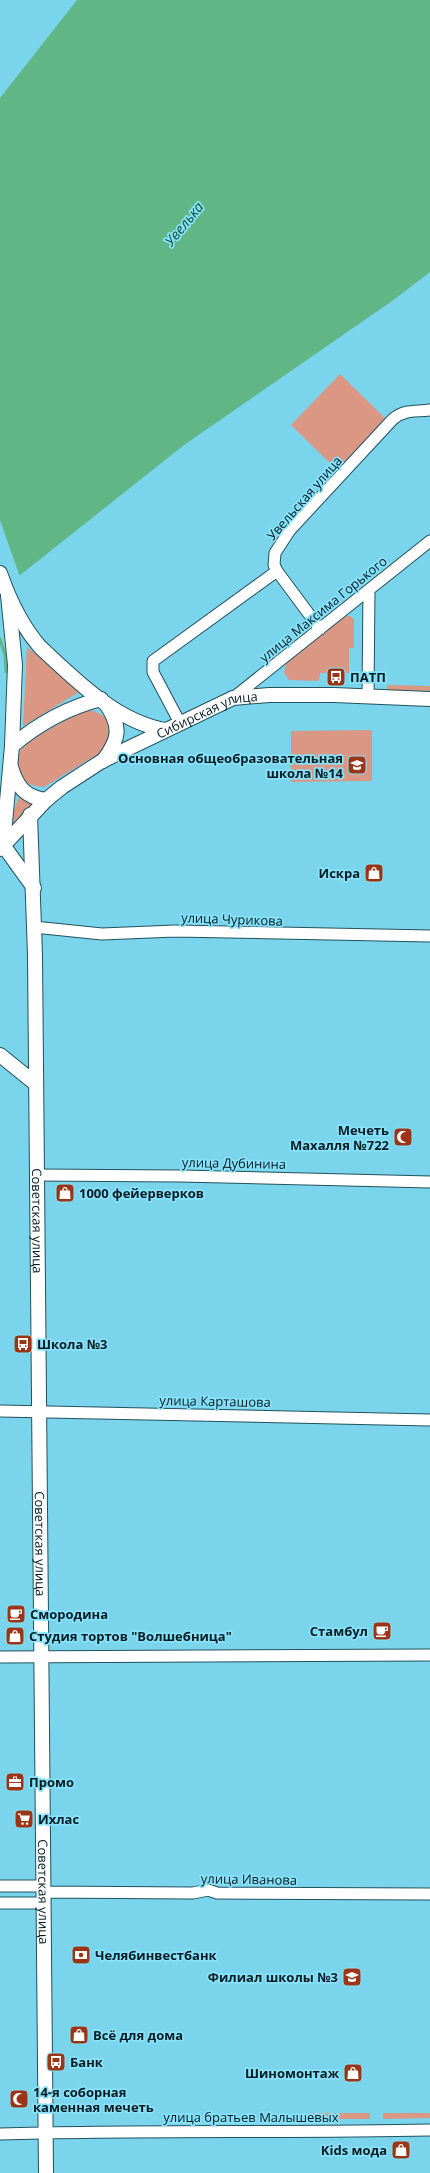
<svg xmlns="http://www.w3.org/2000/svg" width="430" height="2173" font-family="'Open Sans',sans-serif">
  <rect width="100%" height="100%" fill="#79d4ec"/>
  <!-- green -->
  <path fill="#d99784" d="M340,374L386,419L337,470L291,425Z
    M343,616H350L354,619V648H349V673H320L319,681L289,680L284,673L286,664Z
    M27,647L81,691L23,726Z
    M387,685L430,686V691L387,690Z
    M84,710L94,711L104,716L110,723L112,733L106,749L44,787C33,786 19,783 17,770C16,763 16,756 21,750C33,736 68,720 84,710Z
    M372,730V781L291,782V731Z
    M23,795L35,802L14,825L11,820L19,796Z
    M311,2113H370V2119H311Z
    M383,2113H430V2118L383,2119Z"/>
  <!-- water -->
  <path fill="#60b684" d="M77,0H430V272L392,301L184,445L0,591V98Z"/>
  <!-- pier -->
  <path fill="#79d4ec" d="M0,520L20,577L0,593Z"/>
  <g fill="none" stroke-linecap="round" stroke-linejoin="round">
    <!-- stream -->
    <path stroke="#60b684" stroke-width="3" d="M0,639L5,655L6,672L12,671"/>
    <!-- minor casing -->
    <g stroke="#21525e" stroke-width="13">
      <path id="minor" d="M277,571L320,629
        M368,696L369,590
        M233,698L430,541
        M180,723L153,672V661L277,571L274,565L275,553L290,530L393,419C405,409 415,412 430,410
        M34,927L102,934L175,931L430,936
        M36,1175L180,1176L430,1182
        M0,1411L430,1420
        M0,1657L430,1655
        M0,1886H44
        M44,1892L193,1893L208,1890L217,1893L430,1894
        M0,1903H44
        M0,2134C143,2130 287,2133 430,2130"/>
    </g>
    <!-- tertiary casing -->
    <g stroke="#21525e" stroke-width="16">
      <g id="tertiary">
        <path d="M0,573C9,599 22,626 40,647C76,680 115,721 165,730"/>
        <path d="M8,595L15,665L12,746L3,845L34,888"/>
        <path d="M12,746C39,723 66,708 101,699"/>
        <path d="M103,761C119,740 122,727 106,704"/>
        <path d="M11,767C17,787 25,797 46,800"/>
        <path id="s1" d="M30,815L35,955L46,2173"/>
        <path id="s2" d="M0,849L46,800L62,787L102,761L233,698L269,695H334L430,699"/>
        <path d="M0,1055L36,1084"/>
      </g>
    </g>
    <!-- minor -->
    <use href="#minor" stroke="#fff" stroke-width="11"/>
    <!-- tertiary -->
    <use href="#tertiary" stroke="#fff" stroke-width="14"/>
  </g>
  <!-- icons -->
  <defs>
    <g id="bus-square" transform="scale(1)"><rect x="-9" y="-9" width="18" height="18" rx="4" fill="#9c3516" stroke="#87e1f9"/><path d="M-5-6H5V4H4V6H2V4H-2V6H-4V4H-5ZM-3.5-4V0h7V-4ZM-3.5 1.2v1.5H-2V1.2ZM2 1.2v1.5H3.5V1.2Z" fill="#fff"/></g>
    <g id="school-square" transform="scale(1)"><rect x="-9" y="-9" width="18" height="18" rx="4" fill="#9c3516" stroke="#87e1f9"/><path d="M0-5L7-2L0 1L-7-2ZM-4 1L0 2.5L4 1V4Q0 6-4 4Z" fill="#fff"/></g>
    <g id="shop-square" transform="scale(1)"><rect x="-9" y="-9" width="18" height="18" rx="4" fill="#9c3516" stroke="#87e1f9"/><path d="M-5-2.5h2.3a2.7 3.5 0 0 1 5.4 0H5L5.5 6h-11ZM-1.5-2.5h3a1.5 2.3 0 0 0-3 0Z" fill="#fff"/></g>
    <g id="mosque-square" transform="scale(1)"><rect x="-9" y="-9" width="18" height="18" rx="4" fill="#9c3516" stroke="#87e1f9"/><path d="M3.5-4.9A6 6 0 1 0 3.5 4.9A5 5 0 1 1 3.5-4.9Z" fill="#fff"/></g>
    <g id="cafe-square" transform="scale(1)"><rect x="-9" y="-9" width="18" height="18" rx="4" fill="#9c3516" stroke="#87e1f9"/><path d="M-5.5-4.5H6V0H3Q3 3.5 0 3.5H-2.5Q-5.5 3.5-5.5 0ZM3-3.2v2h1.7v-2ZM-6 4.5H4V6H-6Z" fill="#fff"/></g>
    <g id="office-square" transform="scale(1)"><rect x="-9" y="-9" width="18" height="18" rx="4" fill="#9c3516" stroke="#87e1f9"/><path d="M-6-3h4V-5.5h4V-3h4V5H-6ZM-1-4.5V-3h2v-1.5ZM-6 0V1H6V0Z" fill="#fff"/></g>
    <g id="supermarket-square" transform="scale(1)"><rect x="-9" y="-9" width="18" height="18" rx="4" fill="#9c3516" stroke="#87e1f9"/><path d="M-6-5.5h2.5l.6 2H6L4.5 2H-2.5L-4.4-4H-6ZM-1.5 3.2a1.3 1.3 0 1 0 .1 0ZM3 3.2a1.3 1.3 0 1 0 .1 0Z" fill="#fff"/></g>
    <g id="bank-square" transform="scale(1)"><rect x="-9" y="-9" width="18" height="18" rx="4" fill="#9c3516" stroke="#87e1f9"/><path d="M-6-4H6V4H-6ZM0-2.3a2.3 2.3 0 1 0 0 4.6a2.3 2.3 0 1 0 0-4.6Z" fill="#fff"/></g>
  </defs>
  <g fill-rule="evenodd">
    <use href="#bus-square" x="336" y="677"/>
    <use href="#school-square" x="357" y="765"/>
    <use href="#shop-square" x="374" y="873"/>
    <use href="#mosque-square" x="403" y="1137"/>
    <use href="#shop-square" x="65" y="1193"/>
    <use href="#bus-square" x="23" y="1344"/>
    <use href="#cafe-square" x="16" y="1614"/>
    <use href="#cafe-square" x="382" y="1631"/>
    <use href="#shop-square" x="15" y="1636"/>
    <use href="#office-square" x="15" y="1782"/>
    <use href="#supermarket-square" x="24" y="1819"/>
    <use href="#bank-square" x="81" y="1955"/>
    <use href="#school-square" x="352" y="1977"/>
    <use href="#shop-square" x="79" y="2035"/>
    <use href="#bus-square" x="56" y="2062"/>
    <use href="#shop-square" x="353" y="2073"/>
    <use href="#mosque-square" x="19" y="2099"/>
    <use href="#shop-square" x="401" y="2150"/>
  </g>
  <g text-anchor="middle" stroke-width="3.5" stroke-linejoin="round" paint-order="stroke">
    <!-- street labels -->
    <g font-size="13" fill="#011d24" stroke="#87e1f9">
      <text transform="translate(304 498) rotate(-49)" y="5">Увельская улица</text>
      <text transform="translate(323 609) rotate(-39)" y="5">улица Максима Горького</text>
      <text dy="5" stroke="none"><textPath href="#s2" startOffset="251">Сибирская улица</textPath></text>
      <text transform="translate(232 919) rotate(2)" y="5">улица Чурикова</text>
      <text transform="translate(234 1163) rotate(1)" y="5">улица Дубинина</text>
      <text dy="5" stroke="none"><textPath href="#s1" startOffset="406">Советская улица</textPath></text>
      <text transform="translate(215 1401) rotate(1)" y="5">улица Карташова</text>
      <text dy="5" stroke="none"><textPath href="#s1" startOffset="729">Советская улица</textPath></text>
      <text transform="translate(249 1879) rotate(1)" y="5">улица Иванова</text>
      <text dy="5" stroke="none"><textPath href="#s1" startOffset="1077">Советская улица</textPath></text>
      <text x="251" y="2122">улица братьев Малышевых</text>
    </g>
    <!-- poi labels -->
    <g font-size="13" font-weight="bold" fill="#011d24" stroke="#87e1f9" text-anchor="start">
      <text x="350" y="682">ПАТП</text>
      <text x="343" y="763" text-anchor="end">Основная общеобразовательная<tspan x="343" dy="15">школа №14</tspan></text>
      <text x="360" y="878" text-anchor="end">Искра</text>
      <text x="389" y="1135" text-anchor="end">Мечеть<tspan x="389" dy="15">Махалля №722</tspan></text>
      <text x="79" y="1198">1000 фейерверков</text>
      <text x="37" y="1349">Школа №3</text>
      <text x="30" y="1619">Смородина</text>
      <text x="368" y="1636" text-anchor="end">Стамбул</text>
      <text x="29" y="1641">Студия тортов "Волшебница"</text>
      <text x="29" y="1787">Промо</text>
      <text x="38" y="1824">Ихлас</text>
      <text x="95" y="1960">Челябинвестбанк</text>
      <text x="338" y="1982" text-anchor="end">Филиал школы №3</text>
      <text x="93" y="2040">Всё для дома</text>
      <text x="70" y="2067">Банк</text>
      <text x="339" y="2078" text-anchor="end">Шиномонтаж</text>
      <text x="33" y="2097">14-я соборная<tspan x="33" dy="15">каменная мечеть</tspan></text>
      <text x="387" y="2155" text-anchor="end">Kids мода</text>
    </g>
    <!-- water labels -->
    <g font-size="14" font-style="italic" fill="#094e2e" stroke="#87e1f9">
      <text transform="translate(184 224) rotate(-51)" y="5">Увелька</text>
    </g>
  </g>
</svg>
